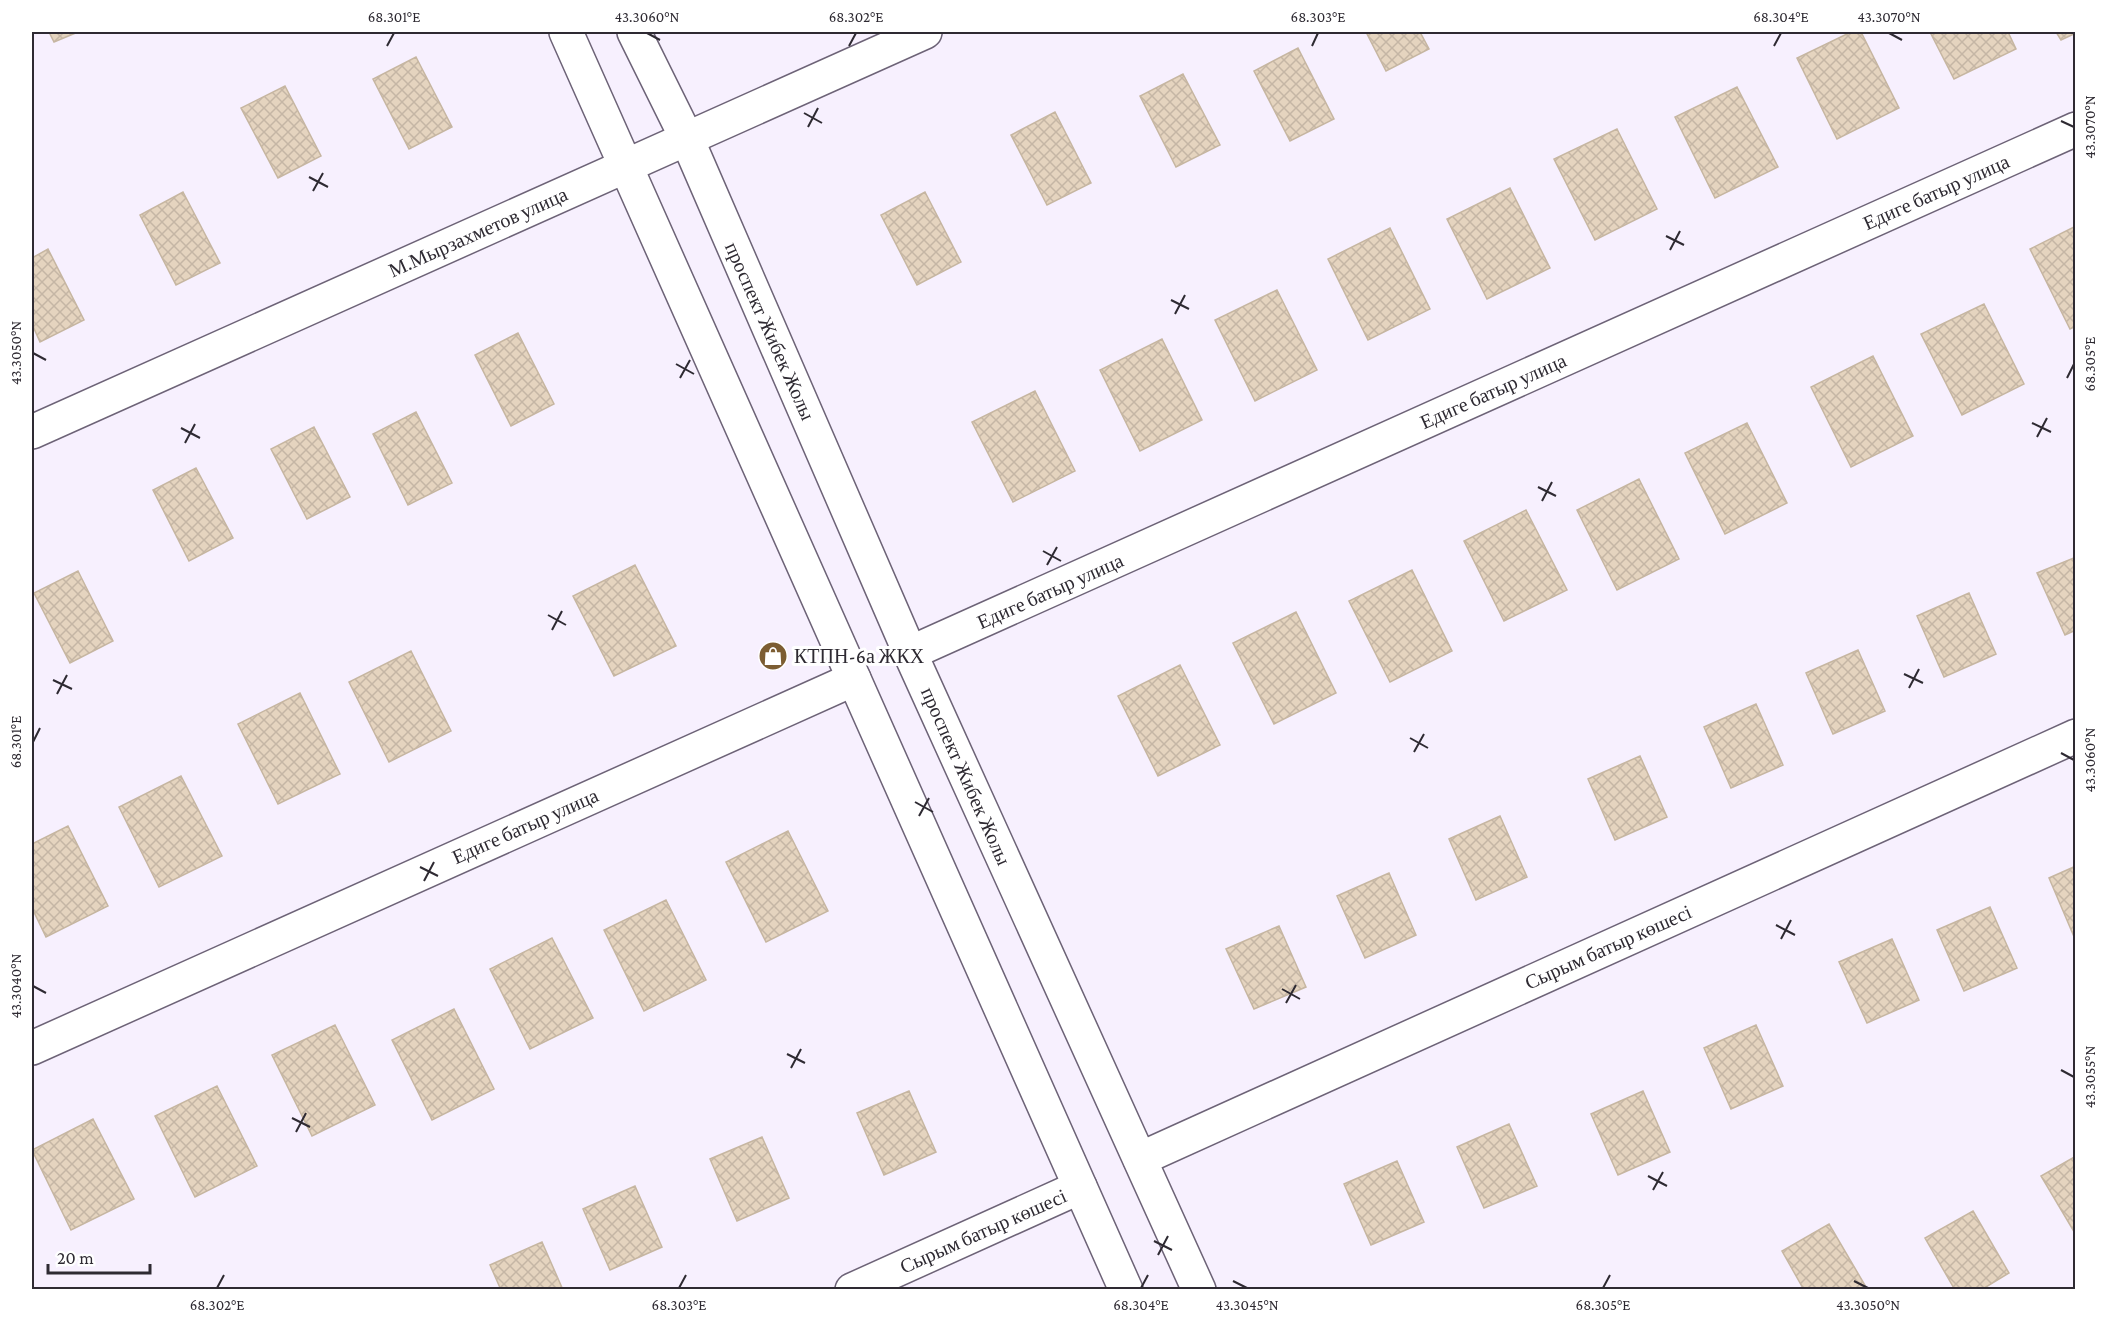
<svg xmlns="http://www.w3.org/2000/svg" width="2107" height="1321" font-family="'Crimson Pro',serif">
  <defs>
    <pattern id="building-cross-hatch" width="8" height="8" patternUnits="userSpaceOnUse" patternTransform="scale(1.5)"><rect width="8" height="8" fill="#e5d4bf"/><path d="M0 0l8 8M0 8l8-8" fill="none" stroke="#c5b6a5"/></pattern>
  </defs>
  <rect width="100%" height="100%" fill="#f7f0fe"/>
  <!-- building -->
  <path fill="url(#building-cross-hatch)" stroke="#c6b6a1" stroke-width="1.5" d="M49,32H78L54,42Z
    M1366,32H1420L1429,49L1386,71Z
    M1851,32H1861L1899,108L1837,139L1797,58Z
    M1930,32H2008L2016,49L1954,79Z
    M2056,32H2076V33L2061,40Z
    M1298,48L1334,119L1290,141L1254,71Z
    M416,57L452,127L409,149L373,79Z
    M1183,74L1220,145L1176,167L1140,96Z
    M285,86L321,156L278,178L241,108Z
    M1737,87L1778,167L1715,198L1675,117Z
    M1055,112L1091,183L1047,205L1011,135Z
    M1617,129L1657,209L1595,240L1554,159Z
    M1510,188L1550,268L1487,299L1447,219Z
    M183,192L220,263L176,285L140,215Z
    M925,192L961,262L917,285L881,215Z
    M2076,226V326L2070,329L2030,249Z
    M1390,228L1430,309L1368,340L1328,259Z
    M48,249L84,320L40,342L32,324V258Z
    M1277,290L1317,370L1255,401L1215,320Z
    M1984,304L2024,384L1962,415L1921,334Z
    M518,333L554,404L511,426L475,355Z
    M1162,339L1202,420L1140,451L1100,370Z
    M1873,356L1913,436L1851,467L1811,387Z
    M1035,391L1075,471L1013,502L972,422Z
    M416,412L452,483L408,505L373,434Z
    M1747,423L1787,503L1725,534L1685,453Z
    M314,427L350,497L307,519L271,449Z
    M196,468L233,538L189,561L153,490Z
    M1639,479L1679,559L1617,590L1577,510Z
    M1526,510L1567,590L1504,621L1464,541Z
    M2076,557V630L2065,635L2037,573Z
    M635,565L676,646L614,676L573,596Z
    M1412,570L1452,651L1390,682L1349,601Z
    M78,571L113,641L70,663L34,593Z
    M1969,593L1996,654L1944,677L1917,616Z
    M1296,612L1336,693L1274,724L1233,643Z
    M1858,650L1885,711L1833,734L1806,673Z
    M411,651L451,731L389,762L349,682Z
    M1180,665L1220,745L1158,776L1118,696Z
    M300,693L340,774L278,804L238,724Z
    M1756,704L1783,765L1731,788L1704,727Z
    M1640,756L1667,817L1615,840L1588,779Z
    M181,776L222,856L159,887L119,807Z
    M1500,816L1527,877L1476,900L1449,839Z
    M68,826L108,906L46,937L32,908V844Z
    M788,831L828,911L766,942L726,862Z
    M2076,866V939H2075L2049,878Z
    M1389,873L1416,935L1365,958L1337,896Z
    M666,900L706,980L644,1011L604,930Z
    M1990,907L2017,968L1964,991L1937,930Z
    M1279,926L1306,987L1254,1009L1226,949Z
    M552,938L593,1018L530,1049L490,969Z
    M1892,939L1919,1000L1867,1023L1839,962Z
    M454,1009L494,1089L432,1120L392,1040Z
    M335,1025L375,1105L312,1136L272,1055Z
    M1756,1025L1783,1086L1731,1109L1704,1048Z
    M217,1086L257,1166L195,1197L155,1116Z
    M909,1091L936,1152L884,1175L857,1113Z
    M1643,1091L1670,1152L1618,1175L1591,1114Z
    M93,1119L134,1199L71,1230L32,1150Z
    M1509,1124L1537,1186L1484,1208L1457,1147Z
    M762,1137L789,1198L737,1221L710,1159Z
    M2076,1156V1235L2041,1176Z
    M1397,1161L1424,1222L1371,1245L1344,1184Z
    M635,1186L662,1247L610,1270L583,1209Z
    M1973,1211L2009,1273L1981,1290H1955L1925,1238Z
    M1829,1224L1866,1287L1861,1290H1804L1782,1251Z
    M542,1242L563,1290H501L490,1265Z"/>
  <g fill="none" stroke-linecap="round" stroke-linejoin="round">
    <!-- minor casing -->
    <g stroke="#6d6377" stroke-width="36">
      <path id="minor" d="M32,432L925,32
        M910,653L2076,129
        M32,1048L854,679
        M1140,1159L2076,736
        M852,1290L1080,1187"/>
    </g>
    <!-- tertiary casing -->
    <g stroke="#6d6377" stroke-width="36">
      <path id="tertiary" d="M566,32L1126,1290
        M634,32L687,139L910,653L1199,1290"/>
    </g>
    <!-- minor -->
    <use href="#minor" stroke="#fff" stroke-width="33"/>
    <!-- tertiary -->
    <use href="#tertiary" stroke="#fff" stroke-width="33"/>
  </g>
  <!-- ticks -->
  <path fill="none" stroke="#2e2a32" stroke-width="2" d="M647,33L660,40M1889,33L1902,40M387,46L394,33M849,46L856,33M1312,46L1318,33M1774,46L1781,33M804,113L822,123M2061,121L2074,127M808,127L818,108M309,177L328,187M313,191L323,173M1666,236L1684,245M1670,250L1680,231M1171,300L1189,309M1175,314L1185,295M33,353L46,360M676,364L694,374M680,378L690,360M2067,378L2074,364M2032,423L2051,432M181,428L200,438M2037,437L2047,418M185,443L195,424M1538,487L1556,496M1542,501L1552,482M1043,551L1061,561M1047,565L1057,547M548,615L566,625M552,630L562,611M1904,674L1923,683M53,680L72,689M1909,688L1919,669M57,694L67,675M1410,738L1428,748M33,742L40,728M1414,752L1424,734M2061,753L2074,760M915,802L933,812M919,816L929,798M420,867L438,876M424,881L434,862M1776,925L1795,935M1781,939L1791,920M33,986L46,993M1282,989L1300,999M1286,1003L1296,985M787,1054L805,1063M791,1068L801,1049M2061,1070L2074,1077M292,1118L310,1127M296,1132L306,1113M1648,1176L1667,1186M1653,1190L1663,1172M1154,1241L1172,1250M1158,1255L1168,1236M1233,1281L1247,1288M1854,1281L1868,1288M217,1288L224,1275M679,1288L686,1275M1141,1288L1148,1275M1603,1288L1610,1275"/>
  <!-- icons -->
  <defs>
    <g id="shop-disc" transform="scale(1.5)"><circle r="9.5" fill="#7c5d32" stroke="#fff"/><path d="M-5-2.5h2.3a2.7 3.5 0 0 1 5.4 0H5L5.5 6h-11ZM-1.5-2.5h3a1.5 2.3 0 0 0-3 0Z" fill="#fff"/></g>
  </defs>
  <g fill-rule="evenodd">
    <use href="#shop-disc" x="773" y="656"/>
  </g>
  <g text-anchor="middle" stroke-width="6" stroke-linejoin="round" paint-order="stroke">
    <!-- street labels -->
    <g font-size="20" fill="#2e2a32" stroke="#fff">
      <text transform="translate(1936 192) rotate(-24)" y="7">Едиге батыр улица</text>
      <text transform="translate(478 232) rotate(-24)" y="7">М.Мырзахметов улица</text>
      <text transform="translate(770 331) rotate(66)" y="7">проспект Жибек Жолы</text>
      <text transform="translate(1493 391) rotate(-24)" y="7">Едиге батыр улица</text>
      <text transform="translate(1050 591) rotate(-24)" y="7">Едиге батыр улица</text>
      <text transform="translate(966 776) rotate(66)" y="7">проспект Жибек Жолы</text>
      <text transform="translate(525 826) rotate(-24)" y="7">Едиге батыр улица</text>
      <text transform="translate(1608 947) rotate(-24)" y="7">Сырым батыр көшесі</text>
      <text transform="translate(983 1231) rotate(-24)" y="7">Сырым батыр көшесі</text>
    </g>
    <!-- poi labels -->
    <g font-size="20" fill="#2e2a32" stroke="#fff" text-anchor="start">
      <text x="794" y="663">КТПН-6а ЖКХ</text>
    </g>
  </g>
  <!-- border -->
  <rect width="2107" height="1321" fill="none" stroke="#ffffff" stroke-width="66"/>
  <!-- scale -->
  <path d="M48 1264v9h102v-9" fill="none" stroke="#2e2a32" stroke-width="3"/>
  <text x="57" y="1264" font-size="18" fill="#2e2a32" stroke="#ffffff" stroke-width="4.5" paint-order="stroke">20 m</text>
  <rect x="33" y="33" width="2041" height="1255" fill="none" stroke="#2e2a32" stroke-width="2"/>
  <g font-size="15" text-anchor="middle" fill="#2e2a32">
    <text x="394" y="22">68.301°E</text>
    <text x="647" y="22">43.3060°N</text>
    <text x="856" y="22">68.302°E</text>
    <text x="1318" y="22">68.303°E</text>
    <text x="1781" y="22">68.304°E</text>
    <text x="1889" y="22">43.3070°N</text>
    <text transform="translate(2090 127) rotate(-90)" y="5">43.3070°N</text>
    <text transform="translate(16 353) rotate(-90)" y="5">43.3050°N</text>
    <text transform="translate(2090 364) rotate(-90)" y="5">68.305°E</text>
    <text transform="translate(16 742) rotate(-90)" y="5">68.301°E</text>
    <text transform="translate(2090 760) rotate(-90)" y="5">43.3060°N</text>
    <text transform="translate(16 986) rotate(-90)" y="5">43.3040°N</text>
    <text transform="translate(2090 1077) rotate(-90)" y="5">43.3055°N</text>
    <text x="217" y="1310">68.302°E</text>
    <text x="679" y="1310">68.303°E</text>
    <text x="1141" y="1310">68.304°E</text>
    <text x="1247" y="1310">43.3045°N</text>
    <text x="1603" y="1310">68.305°E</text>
    <text x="1868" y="1310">43.3050°N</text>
  </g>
</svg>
